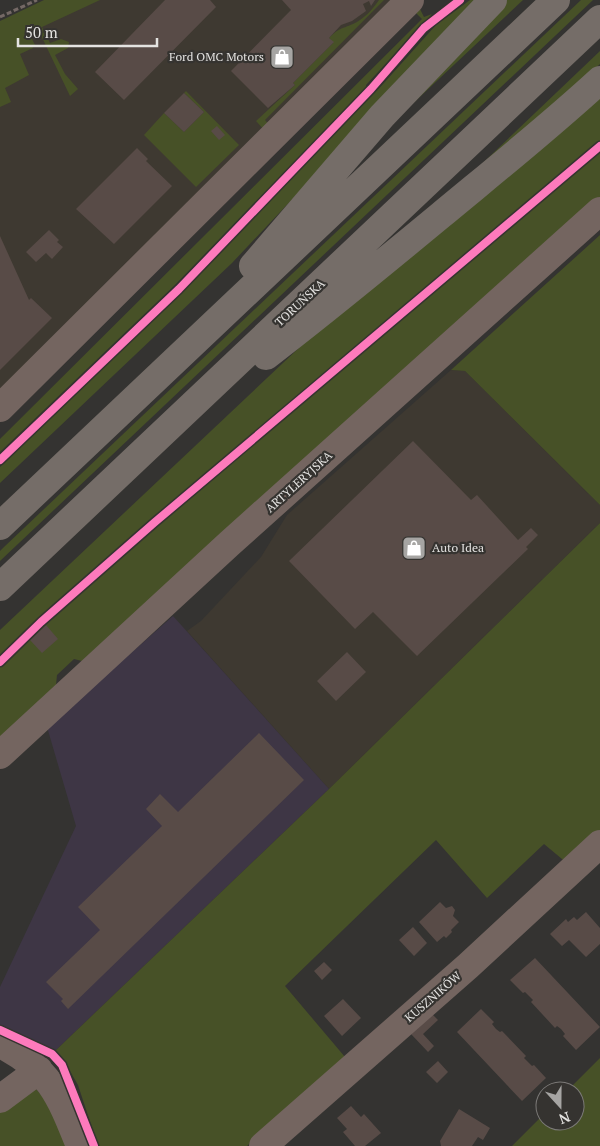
<svg xmlns="http://www.w3.org/2000/svg" width="600" height="1146" font-family="'PT Serif',serif">
  <rect width="100%" height="100%" fill="#343331"/>
  <!-- built -->
  <path fill="#3e3931" d="M95,0H401L0,399V44Z
    M451,370L465,371L600,505V523L329,789L187,631L201,621L261,557L287,515Z"/>
  <!-- industrial -->
  <path fill="#3e3645" d="M173,616L329,789L54,1052L0,1025V987L76,826L47,727Z"/>
  <!-- green -->
  <path fill="#475127" d="M44,0H100L42,27L50,43L61,39L69,42L68,48L55,55L65,74L78,89L70,96L37,27L28,31L35,45L32,46L33,48L20,54L29,75L5,88L11,102L0,107V21Z
    M379,0H384L265,120L273,129L266,132L256,121L295,85L293,83L333,43L329,38C339,28 341,29 353,24C364,19 372,10 379,0Z
    M470,0H480L232,263L0,483V467L182,292L383,84L436,25Z
    M507,0H523L407,109L424,86Z
    M581,0H593L0,561V551L4,547Z
    M419,7L424,17L432,14L366,85V88L175,285L0,452V439L422,19L413,10Z
    M600,51V64L553,108L444,200Z
    M186,91L239,145L196,187L144,135L164,113L184,132L204,112L184,93Z
    M600,93V143L153,520L39,620L0,658V630L301,346Z
    M600,150V199L82,661L74,659L57,675L56,685L0,738V666L43,624L157,524Z
    M600,235V505L465,371L451,370Z
    M600,523V833L568,864L544,844L487,898L436,840L285,986L345,1057L247,1146H98L78,1085L67,1066L54,1052L329,789Z
    M600,1058V1146H512L545,1113V1121H575V1091H567Z
    M36,1089L51,1106L66,1146H0V1109Z"/>
  <!-- building -->
  <path fill="#584b47" d="M165,0H210L216,7L124,100L95,72Z
    M282,0H375L371,6L369,1L363,4L366,11L352,21L341,25L329,38L334,42L293,83L295,85L268,108L231,71L291,10Z
    M184,93L204,112L184,132L164,113Z
    M217,126L225,135L219,140L211,131Z
    M137,148L148,159L146,161L172,186L114,244L76,209Z
    M49,230L59,240L57,242L63,247L52,259L46,253L36,262L26,252Z
    M0,236L29,300L31,298L52,318L0,370Z
    M413,441L471,500L477,495L518,540L531,528L538,535L526,547L528,549L417,656L373,612L355,629L289,561Z
    M46,625L58,639L42,653L30,640Z
    M347,652L366,672L336,701L317,681Z
    M259,733L304,780L68,1009L61,1001L63,999L46,982L100,930L78,907L162,826L146,809L160,794L178,812Z
    M440,902L446,908L452,906L455,910L453,916L459,922L451,930L452,932L446,938L444,936L437,942L419,922Z
    M586,912L600,928V944L586,957L569,940L562,946L550,934L566,919L568,922L574,917L577,920Z
    M413,927L427,943L414,956L399,940Z
    M535,958L600,1027L576,1050L563,1036L565,1034L561,1029L557,1026L555,1028L531,1002L533,1000L525,992L523,993L510,980Z
    M324,962L332,970L322,980L314,971Z
    M343,999L361,1018L342,1036L324,1016Z
    M481,1009L494,1022L492,1024L496,1029L500,1032L502,1031L526,1056L524,1058L532,1066L534,1065L546,1078L522,1101L457,1032Z
    M432,1014L438,1020L423,1034L434,1046L428,1052L411,1034Z
    M438,1061L448,1072L437,1083L426,1072Z
    M351,1106L361,1117L364,1114L381,1133L365,1146H355L343,1132L347,1129L337,1118Z
    M459,1109L490,1128L483,1140L478,1137L472,1146H441L440,1141Z"/>
  <g fill="none" stroke-linecap="round" stroke-linejoin="round">
    <!-- path -->
    <path stroke="#756966" stroke-width="3" stroke-dasharray="5 2.5" stroke-linecap="butt" d="M0,17L37,0"/>
    <!-- minor -->
    <path stroke="#746560" stroke-width="28" d="M0,408L410,0
      M0,755L230,543L600,211
      M0,1044C50,1069 60,1096 80,1146
      M0,1099L39,1070
      M263,1146L468,966L600,844"/>
    <!-- highway -->
    <path stroke="#756d68" stroke-width="28" d="M253,266L382,116L493,0
      M266,356C325,311 383,263 441,215C494,171 549,127 600,80
      M0,526L556,0
      M0,587L600,19"/>
    <!-- cycleway casing -->
    <g stroke="#353330" stroke-width="11">
      <path id="cycleway" d="M0,460L179,289L371,89L424,28L460,0
        M0,662L41,622L155,522L600,146
        M0,1030L52,1054L62,1065L94,1146"/>
    </g>
    <!-- cycleway -->
    <use href="#cycleway" stroke="#fd7abc" stroke-width="8"/>
  </g>
  <!-- icons -->
  <defs>
    <g id="shop-square" transform="scale(1.25)"><rect x="-9" y="-9" width="18" height="18" rx="4" fill="#a6a5a3" stroke="#353330"/><path d="M-5-2.5h2.3a2.7 3.5 0 0 1 5.4 0H5L5.5 6h-11ZM-1.5-2.5h3a1.5 2.3 0 0 0-3 0Z" fill="#fff"/></g>
  </defs>
  <g fill-rule="evenodd">
    <use href="#shop-square" x="282" y="57"/>
    <use href="#shop-square" x="414" y="548"/>
  </g>
  <g text-anchor="middle" stroke-width="4.5" stroke-linejoin="round" paint-order="stroke">
    <!-- poi labels -->
    <g font-size="12" fill="#e4e3e1" stroke="#353330" text-anchor="end">
      <text x="264" y="61">Ford OMC Motors</text>
      <text x="432" y="552" text-anchor="start">Auto Idea</text>
    </g>
    <!-- street labels -->
    <g font-size="12" fill="#e4e3e1" stroke="#353330">
      <text transform="translate(300 303) rotate(-43)" y="4">TORUŃSKA</text>
      <text transform="translate(299 482) rotate(-42)" y="4">ARTYLERYJSKA</text>
      <text transform="translate(433 997) rotate(-41)" y="4">KUSZNIKÓW</text>
    </g>
  </g>
  <!-- north arrow -->
  <g transform="translate(560 1106) rotate(159)"><circle r="24" fill="#353330" stroke="#7b7977"/>
  <path d="M0-4L9 19L0 12L-9 19Z" fill="#a6a5a3"/>
  <text y="-8" font-size="14" font-weight="bold" text-anchor="middle" fill="#e4e3e1">N</text>
  </g>
  <!-- scale -->
  <path d="M18 38v8h139v-8" fill="none" stroke="#e4e3e1" stroke-width="2.5"/>
  <text x="25" y="38" font-size="15" fill="#e4e3e1" stroke="#353330" stroke-width="4" paint-order="stroke">50 m</text>
</svg>
